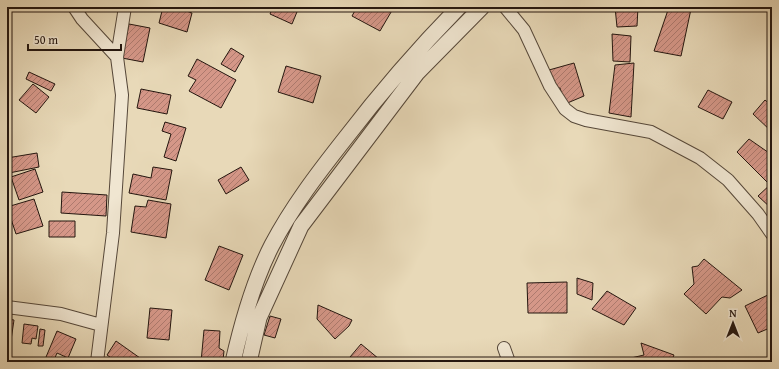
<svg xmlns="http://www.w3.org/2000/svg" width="779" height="369" font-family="'Gentium Book Plus',serif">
  <defs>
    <pattern id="building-hatch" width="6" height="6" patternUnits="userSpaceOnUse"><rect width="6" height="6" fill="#d59788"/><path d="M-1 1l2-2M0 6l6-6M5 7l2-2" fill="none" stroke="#ad7a6e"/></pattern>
  </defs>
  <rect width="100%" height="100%" fill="#e8d9b8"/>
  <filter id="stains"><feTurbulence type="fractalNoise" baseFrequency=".005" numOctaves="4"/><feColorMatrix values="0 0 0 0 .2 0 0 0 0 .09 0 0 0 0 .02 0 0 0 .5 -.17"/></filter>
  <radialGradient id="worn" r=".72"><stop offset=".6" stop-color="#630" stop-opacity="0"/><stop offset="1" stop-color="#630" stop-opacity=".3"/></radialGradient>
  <!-- building -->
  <path fill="url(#building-hatch)" stroke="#24160f" d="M163,7H175L192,13L187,32L159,23Z
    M273,7H299L292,24L270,14Z
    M357,7H394L380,31L352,16Z
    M615,7H638L637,26L617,27Z
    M669,7L691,9L681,56L654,51Z
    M129,24L150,28L143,62L122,58Z
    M612,34L631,36L630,62L613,61Z
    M231,48L244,56L235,72L221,64Z
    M197,59L236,80L221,108L189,91L196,80L188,76Z
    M574,63L584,96L565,104L560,88H556L549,70Z
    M634,63L631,117L609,113L615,65Z
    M286,66L321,76L313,103L278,92Z
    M29,72L55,84L51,91L26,79Z
    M33,84L49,97L36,113L19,100Z
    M141,89L171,95L167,114L137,108Z
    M708,90L732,102L723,119L698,107Z
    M765,100L772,106V132L753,114Z
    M165,122L186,128L176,161L164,157L171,134L162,131Z
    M749,139L772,155V175L767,182L737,152Z
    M37,153L39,167L9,173L7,158Z
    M153,167L172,170L166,200L129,193L133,174L151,178Z
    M241,167L249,180L226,194L218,180Z
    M35,169L43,192L19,200L11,177Z
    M772,183V209L758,196Z
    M62,192L107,195L106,216L61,213Z
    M34,199L43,226L16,234L7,207Z
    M148,200L171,204L166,238L131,232L135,206L146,207Z
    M49,221H75V237H49Z
    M7,229L10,239L7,240Z
    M219,246L243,255L229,290L205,280Z
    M704,259L742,290L730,298L722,297L706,314L684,294L694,284L692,267L698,266Z
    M577,278L593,283L592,300L577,294Z
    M567,282V313H528L527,283Z
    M607,291L636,308L624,325L592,309Z
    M772,293V327L758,333L745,306Z
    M318,305L352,320L349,326L335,339L317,319Z
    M150,308L172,310L169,340L147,338Z
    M270,316L281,319L275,338L264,335Z
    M7,319L14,320L10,347H7Z
    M24,324L38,326L36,339L32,338L31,344L22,343Z
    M40,329L45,330L43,346H38Z
    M204,330L220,331L219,348L224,351L223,360L201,362Z
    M57,331L76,339L68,358L57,353L54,360L46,357Z
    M116,341L140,358L137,362H117L107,355Z
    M641,343L674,355L671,362H636L631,358L644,355Z
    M361,344L379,359L376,362H356L350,357Z"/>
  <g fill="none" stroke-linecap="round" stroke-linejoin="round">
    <!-- minor casing -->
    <g stroke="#554739" stroke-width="14">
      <path id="minor" d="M74,7L82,19L117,57
        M505,7L524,30L550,86L565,109L574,116L586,120L651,132L700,158L728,180L758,214L772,234
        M7,307L61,314L101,325
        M504,348L509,362
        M97,362L113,233L122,95L117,57L125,7"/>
    </g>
    <!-- tertiary casing -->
    <g stroke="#554739" stroke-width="17">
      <path id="tertiary" d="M233,362C242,322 253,282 272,245C292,207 318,173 344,140C380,93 418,49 459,7
        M249,362L259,318L301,226L417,73L482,7"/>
    </g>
    <!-- minor -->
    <use href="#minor" stroke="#f0e6d1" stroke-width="12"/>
    <!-- tertiary -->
    <use href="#tertiary" stroke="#f0e6d1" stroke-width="15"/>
  </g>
  <!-- margin -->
  <rect width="779" height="369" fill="none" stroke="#e8d9b8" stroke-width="24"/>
  <rect x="8" y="8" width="763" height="353" fill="none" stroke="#24160f" stroke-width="2"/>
  <rect x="12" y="12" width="755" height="345" fill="none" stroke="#24160f"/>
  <!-- north arrow -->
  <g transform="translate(733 323)" stroke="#f0e6d1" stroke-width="3" paint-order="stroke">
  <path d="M0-3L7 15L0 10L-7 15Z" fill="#24160f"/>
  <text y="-6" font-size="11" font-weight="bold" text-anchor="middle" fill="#24160f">N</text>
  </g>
  <!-- scale -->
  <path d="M28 44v6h93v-6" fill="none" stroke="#24160f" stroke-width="2"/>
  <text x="34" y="44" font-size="12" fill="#24160f" stroke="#f0e6d1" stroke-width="3" paint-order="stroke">50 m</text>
  <rect width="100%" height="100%" filter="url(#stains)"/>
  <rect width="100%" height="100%" fill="url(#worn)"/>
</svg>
